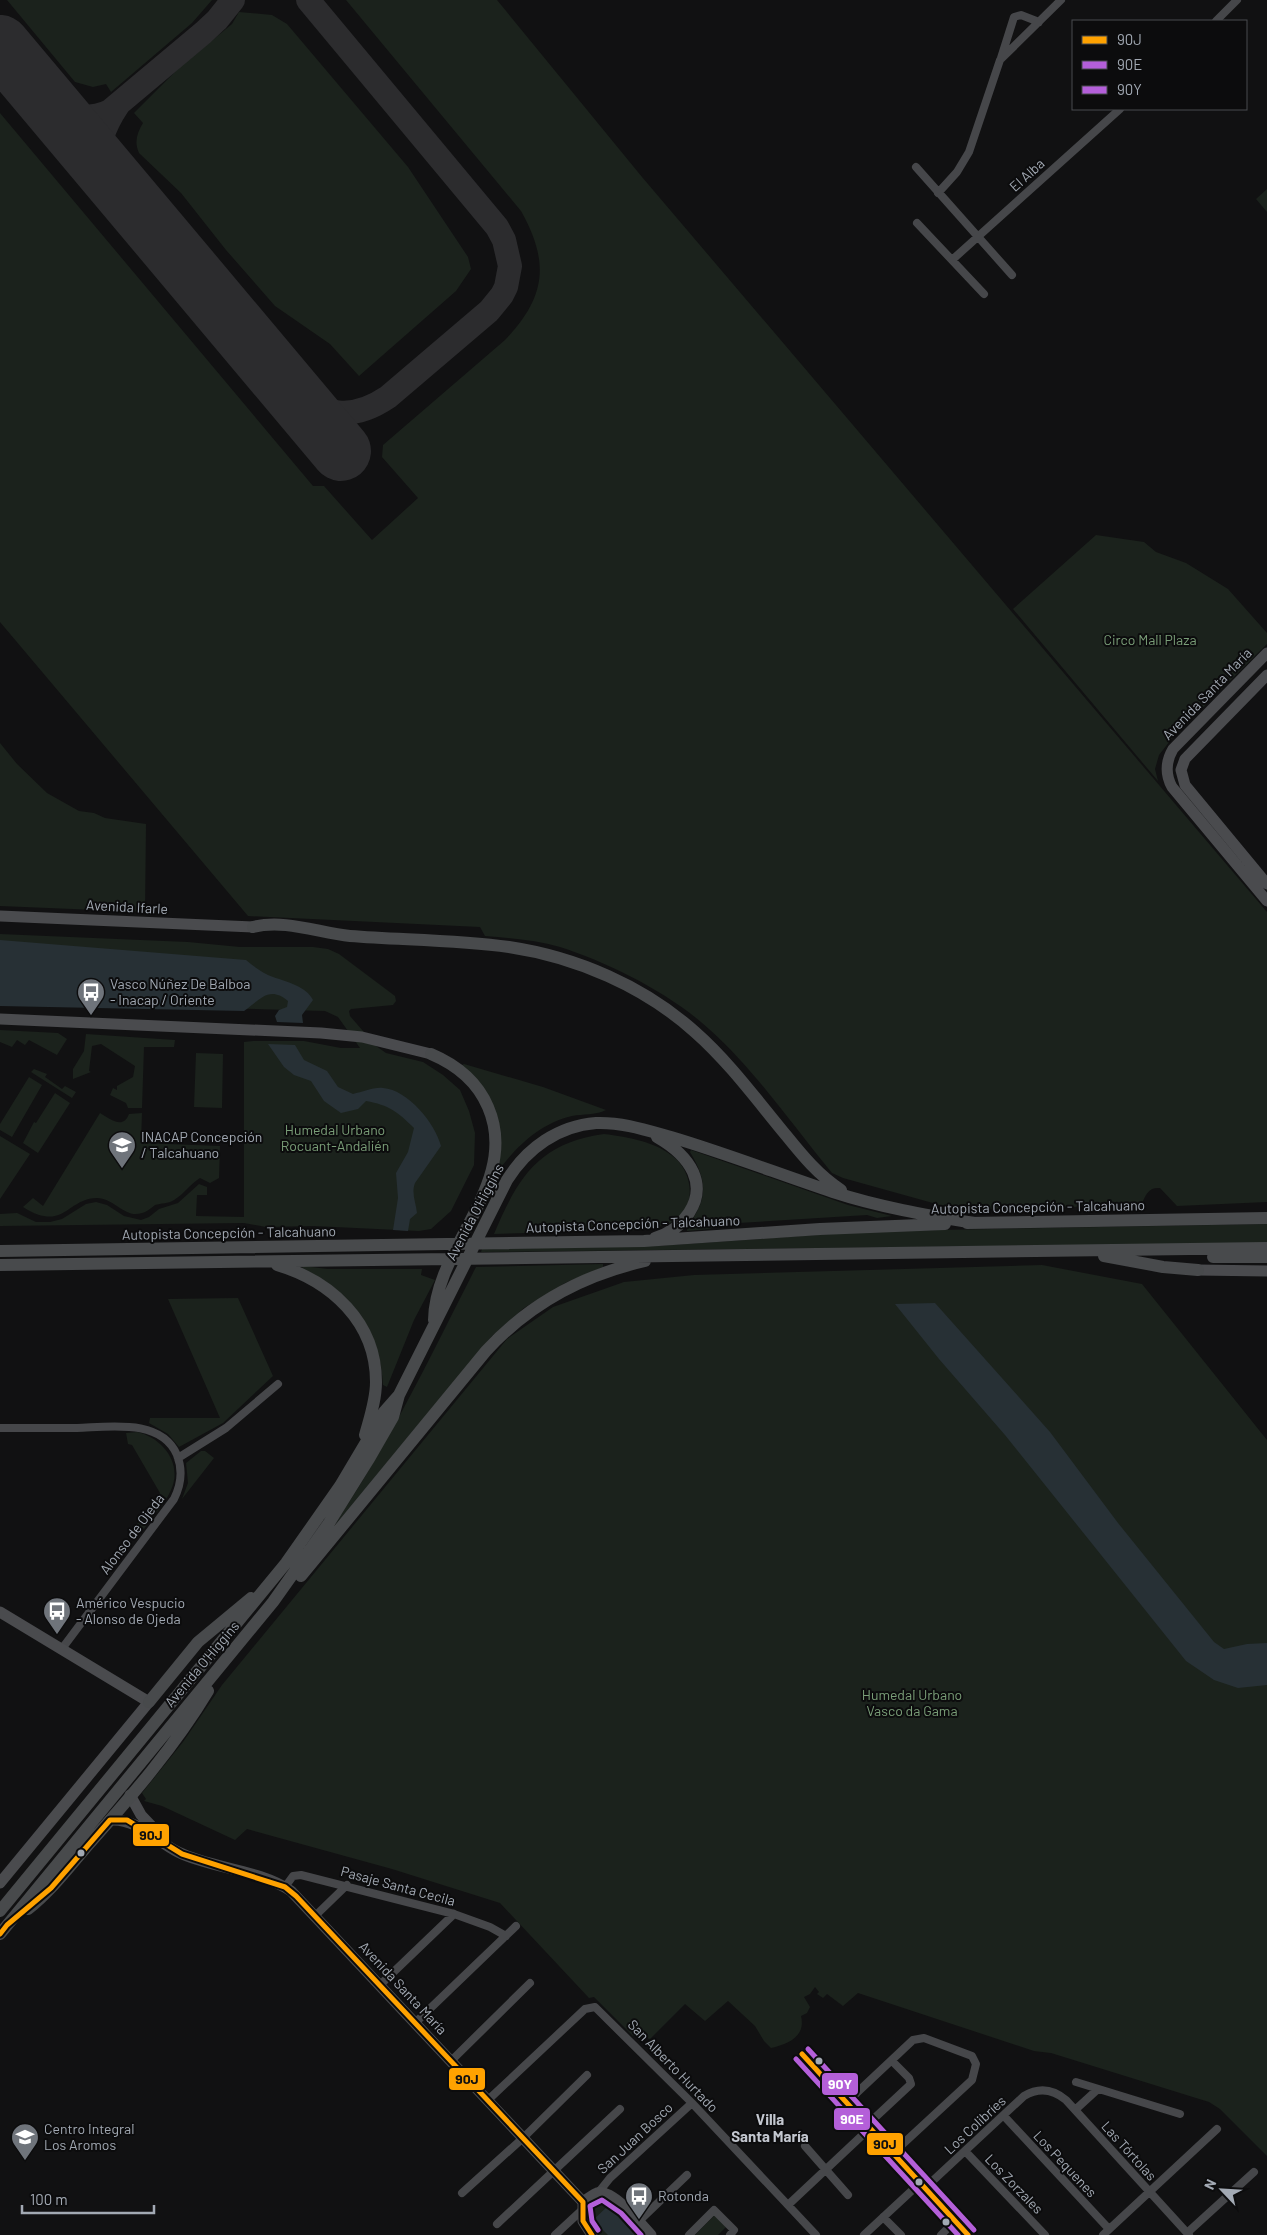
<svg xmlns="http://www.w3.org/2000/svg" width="1267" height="2235" font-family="Barlow,sans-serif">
  <rect width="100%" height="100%" fill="#111112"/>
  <!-- green -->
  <path fill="#1b221c" d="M7,0H212L192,23L111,92L106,84L93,87L75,82Z
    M346,0H497L642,177L1267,912V1202L1177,1206L1160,1188C1148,1187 1146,1195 1141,1205L958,1210L843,1178L832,1173C792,1125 756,1071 709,1029C671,994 610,963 560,947C536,940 510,938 485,936L480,927L248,916L0,622V113L313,486H324L372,540L418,498L382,457L383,445L505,340C546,297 550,263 521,211Z
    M239,12L272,15L287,24L408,167L468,257L471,269L456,291L359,376L330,344L275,306L226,250L181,193L139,153C134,142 137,133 143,123L134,113L180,67L232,24Z
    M1267,189V212L1256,199Z
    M1096,535L1144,542L1156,552L1186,563L1228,589L1267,633V644L1173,737L1159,755L1155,769L1158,781L1013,609Z
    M0,743L17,764L47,793L79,811L94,813L105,818L146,824L145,912L0,906Z
    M0,934L188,942L240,947H313L328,949L339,954L395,996L396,1001L393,1005L351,1009L349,1011L350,1016L376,1046L386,1053L423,1062L443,1075L460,1090L469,1111L475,1133L474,1165L451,1211L431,1229L419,1231L314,1226L266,1227L244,1223L0,1226V1214L17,1213L36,1222H50L62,1219L86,1204L96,1202L107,1205L124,1216L141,1220L149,1217L159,1209L178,1203L199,1184L207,1187V1195H197L196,1216L244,1217V1042L253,1041H304L341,1048H360L338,1017L325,1011L0,1002Z
    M0,1030L58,1033L67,1039L57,1055L29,1040L25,1045L17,1040L12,1047L0,1042Z
    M86,1034L175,1040L174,1047H144L142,1108H128L126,1103L110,1095L113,1088L117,1090V1086L133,1077L135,1066L101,1044L92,1046L89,1071L91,1072L73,1079V1069L84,1051Z
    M196,1053L223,1054L222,1108L194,1107Z
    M464,1064L543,1087L606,1110C598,1115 582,1114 572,1116C538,1124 515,1148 495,1175L500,1140L462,1065Z
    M34,1069L47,1074L45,1077L62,1089L65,1086L76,1092L72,1098L31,1072Z
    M29,1077L42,1085L12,1137L0,1130V1124Z
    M55,1093L70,1103L38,1153L23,1143L34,1122L36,1123Z
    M100,1113C110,1119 123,1130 129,1114L142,1113L141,1143L220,1146L219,1178L210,1183L200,1178C190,1184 184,1194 174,1200C168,1204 161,1203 155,1205C151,1208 147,1212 142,1213C125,1219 114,1198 97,1198C67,1198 64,1233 23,1207L33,1198L43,1206Z
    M604,1134C628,1137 658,1142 676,1159C694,1176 696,1210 672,1222C663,1227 652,1228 642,1230L494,1234C518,1177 539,1143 604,1134Z
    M0,1136L30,1154L0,1199Z
    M691,1150L848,1205L892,1216L877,1218L867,1215L722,1224L709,1229L687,1231V1227C708,1199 708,1182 690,1152Z
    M1267,1224V1243L481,1252L482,1249L657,1246L861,1232L938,1230Z
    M603,1264V1267L565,1283L524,1308L492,1336L331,1530C388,1446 430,1357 476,1267Z
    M1042,1265L1142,1284L1267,1440V2156L1220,2109L1209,2102L1051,2053L1034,2051L858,1993L843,2006L827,1994L823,1998L817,1994L819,1992L815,1987L810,1994L804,1997L810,2007L807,2013L801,2016C806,2036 789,2044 771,2048L764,2041L755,2026L728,2001L705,2021L685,2004L650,2039L635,2034L633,2036L594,1997L589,1998L500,1903L392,1869L247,1829L235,1840L162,1806L144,1801L146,1799L142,1793L183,1742L222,1685L507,1339L553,1307L624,1282L694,1275Z
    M303,1266L328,1269H422L421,1275L435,1280L414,1320L387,1387L383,1385C380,1328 352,1293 302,1268Z
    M238,1298L273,1376L223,1423L179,1447L168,1434L149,1423L150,1418H220L168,1299Z
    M137,1432C163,1438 183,1464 171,1490C165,1504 152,1517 144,1529L137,1524L160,1493L132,1445L128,1444L126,1433Z
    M201,1451H205L214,1458L182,1499L188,1483L186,1463Z
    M598,2199C618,2199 632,2221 644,2235H599L592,2227L587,2216L589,2206Z
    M715,2215L726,2227L718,2235H695Z"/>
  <!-- water -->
  <path fill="#273035" d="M0,940L246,960C254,967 263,973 273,977C287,982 306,986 313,1000L302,1015L303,1023L277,1022L275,1016L279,1010L287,1007L288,1001C269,985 260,1000 244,1011L0,1006Z
    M268,1044L295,1045L304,1060L327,1071L338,1087L353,1094C363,1092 373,1087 383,1088C408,1090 435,1123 441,1146L415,1183C411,1193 416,1203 417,1213L410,1219L408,1231L393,1230L398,1198L396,1173L408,1152L414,1128C398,1112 389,1105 366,1101L358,1109L341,1113L324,1101L311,1081L294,1075L284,1067Z
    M935,1303L1050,1432L1118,1523L1214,1642L1224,1649L1247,1644L1267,1643V1685L1238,1688L1214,1680L1186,1661L1005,1435L939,1359L895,1304Z
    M608,2206L635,2235H608L593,2220Z"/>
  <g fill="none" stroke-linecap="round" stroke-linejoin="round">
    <!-- taxiway -->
    <path stroke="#2c2c2e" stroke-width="24" d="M50,104L53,112C72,117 91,120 110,111L203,33L217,20L233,0
      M111,177L103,172C95,147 104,126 118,105
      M290,391C325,415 351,422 388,397L489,311L502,295L506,287L510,266L504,240L497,227L308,0"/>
    <!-- runway -->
    <path stroke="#2c2c2e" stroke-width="60" d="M0,45L341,451"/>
    <!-- street -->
    <path stroke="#46474a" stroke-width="8" d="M1216,21L1237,0
      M1001,58L1014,17L1021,15L1039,22
      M916,167L1012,275
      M938,193L957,172L969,152L1000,60L1061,0
      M917,223L984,294
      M952,260L1120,109
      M0,1428C26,1428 51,1428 77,1428C109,1427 161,1418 177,1455C183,1470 181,1485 174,1499L61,1650
      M178,1458L226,1428L278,1384
      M285,1887L293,1876L301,1875L454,1914L490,1927L506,1936
      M315,1916L347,1885
      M380,1985L454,1914
      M415,2023L516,1926
      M802,2054L968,2235
      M451,2061L530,1983
      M1076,2082L1180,2114
      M488,2100L585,2009L595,2007L692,2103L816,2235
      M847,2102L913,2040L924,2038L972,2056L976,2064L972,2080L893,2153
      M1075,2110L1098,2089
      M1004,2116L1109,2229
      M867,2125L911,2084L909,2078L892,2061
      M805,2146L848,2195
      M965,2151L1045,2235
      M925,2188L1024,2096C1039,2087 1053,2089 1066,2100L1189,2235
      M462,2193L523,2138L587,2075
      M598,2193L610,2178L692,2103
      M788,2205L870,2128
      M883,2217L901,2235
      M639,2221L687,2175
      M497,2224L620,2109
      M1187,2233L1254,2172
      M555,2235L582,2210
      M689,2235L714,2210L734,2230L730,2235
      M864,2235L920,2183
      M941,2235L955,2221
      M1103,2235L1217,2129"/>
    <!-- secondary -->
    <path stroke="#4a4b4e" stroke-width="11" d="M1267,653L1173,749C1166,761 1165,774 1172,787L1267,901
      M1267,675L1185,759L1181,770L1185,785L1267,884
      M0,916L253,927
      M0,1019L321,1033L362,1037L431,1054
      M1198,1270L1267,1271
      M0,1612L149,1702L0,1883
      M130,1795L141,1815L162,1837
      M110,1820C137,1818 156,1841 178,1852C213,1869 258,1869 291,1891L583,2202
      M583,2202C587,2199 592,2195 597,2193C612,2188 641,2224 651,2235
      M583,2202V2221L592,2235"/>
    <!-- primary -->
    <path stroke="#484a4c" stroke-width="12" d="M253,927C285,919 319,933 350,936C403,940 456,940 509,947C576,957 644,986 695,1032C729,1062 756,1099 785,1134C802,1155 818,1175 841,1190
      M431,1054C457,1065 477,1081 488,1107C521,1183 435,1246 434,1320
      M967,1223L1267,1218
      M655,1238C682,1230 706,1201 693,1172C686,1157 671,1145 657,1137
      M0,1251L644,1241L820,1229L945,1224
      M1104,1256L1163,1267L1198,1270
      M1213,1257H1267
      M0,1265L1267,1248
      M277,1265C331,1281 376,1322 376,1382C376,1400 370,1417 365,1435
      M301,1576L486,1351C529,1304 583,1275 645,1261
      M149,1702L198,1642L251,1598
      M28,1909C51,1891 69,1867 88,1845C131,1797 175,1746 208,1691
      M0,1911L286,1563L340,1486L384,1412L399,1395
      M0,1934L273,1602L329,1523L370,1457L393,1417L399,1395L507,1180C527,1148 558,1126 596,1123C622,1122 646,1130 671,1137C725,1153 779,1174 833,1192C879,1207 926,1215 974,1223"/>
    <!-- bus-1 casing -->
    <g stroke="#0c0c0d" stroke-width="9">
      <path id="bus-1" d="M0,1934L7,1925L51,1888L110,1820H127L182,1854L285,1887L296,1896L583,2202V2221L592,2235
        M802,2054L968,2235"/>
    </g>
    <!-- bus-2 casing -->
    <g stroke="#0c0c0d" stroke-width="9">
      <path id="bus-2" d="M796,2059L958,2235
        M598,2230L592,2221L590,2206L602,2200L621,2213L641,2235"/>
    </g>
    <!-- bus-3 casing -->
    <g stroke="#0c0c0d" stroke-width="9">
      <path id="bus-3" d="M808,2049L974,2230"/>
    </g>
    <!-- bus-1 -->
    <use href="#bus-1" stroke="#ffa200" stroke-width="5"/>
    <!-- bus-2 -->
    <use href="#bus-2" stroke="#b45fd9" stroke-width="5"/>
    <!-- bus-3 -->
    <use href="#bus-3" stroke="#b45fd9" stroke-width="5"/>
  </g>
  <!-- icons -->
  <defs>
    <g id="bus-pin" transform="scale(1.4375)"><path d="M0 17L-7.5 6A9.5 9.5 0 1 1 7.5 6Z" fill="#6f747b" stroke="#0c0c0d"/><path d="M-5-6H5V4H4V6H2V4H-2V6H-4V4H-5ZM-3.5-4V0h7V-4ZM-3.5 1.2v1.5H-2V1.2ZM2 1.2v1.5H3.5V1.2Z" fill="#fff"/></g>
    <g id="university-pin" transform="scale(1.4375)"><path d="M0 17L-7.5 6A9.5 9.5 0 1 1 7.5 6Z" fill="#6f747b" stroke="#0c0c0d"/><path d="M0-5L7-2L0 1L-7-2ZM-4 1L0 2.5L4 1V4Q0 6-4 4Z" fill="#fff"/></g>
    <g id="school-pin" transform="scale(1.4375)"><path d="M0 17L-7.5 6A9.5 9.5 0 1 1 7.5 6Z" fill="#6f747b" stroke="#0c0c0d"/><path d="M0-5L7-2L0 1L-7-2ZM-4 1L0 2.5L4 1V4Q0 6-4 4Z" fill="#fff"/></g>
  </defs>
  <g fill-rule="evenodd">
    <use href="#bus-pin" x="91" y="992"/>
    <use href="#university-pin" x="122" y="1145"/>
    <use href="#bus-pin" x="57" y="1611"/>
    <use href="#school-pin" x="25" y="2137"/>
    <use href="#bus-pin" x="639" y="2196"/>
  </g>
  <!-- markers -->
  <g fill="#a2a9b3" stroke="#0c0c0d" stroke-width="2">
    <circle cx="81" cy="1853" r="4.5"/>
    <circle cx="819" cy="2061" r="4.5"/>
    <circle cx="919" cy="2182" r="4.5"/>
    <circle cx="946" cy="2222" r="4.5"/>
  </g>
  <g text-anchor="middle" stroke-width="4" stroke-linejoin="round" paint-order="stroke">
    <!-- street labels -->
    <g font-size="14" fill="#a2a9b3" stroke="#0c0c0d">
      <text transform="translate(1027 175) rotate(-42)" y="5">El Alba</text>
      <text transform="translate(1207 694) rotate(-46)" y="5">Avenida Santa María</text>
      <text transform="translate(127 907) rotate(3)" y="5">Avenida Ifarle</text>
      <text transform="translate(1038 1207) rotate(-1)" y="5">Autopista Concepción - Talcahuano</text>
      <text transform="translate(475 1212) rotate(-62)" y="5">Avenida O'Higgins</text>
      <text transform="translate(633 1224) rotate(-2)" y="5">Autopista Concepción - Talcahuano</text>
      <text transform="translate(229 1233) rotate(-1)" y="5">Autopista Concepción - Talcahuano</text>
      <text transform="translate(132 1534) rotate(-53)" y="5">Alonso de Ojeda</text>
      <text transform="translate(202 1664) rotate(-50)" y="5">Avenida O'Higgins</text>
      <text transform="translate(398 1886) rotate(15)" y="5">Pasaje Santa Cecila</text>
      <text transform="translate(403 1988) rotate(47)" y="5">Avenida Santa María</text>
      <text transform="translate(673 2066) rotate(46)" y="5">San Alberto Hurtado</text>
      <text transform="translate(975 2125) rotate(-43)" y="5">Los Colibríes</text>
      <text transform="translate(635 2138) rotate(-43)" y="5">San Juan Bosco</text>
      <text transform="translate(1129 2151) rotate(48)" y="5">Las Tórtolas</text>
      <text transform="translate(1065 2164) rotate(47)" y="5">Los Pequenes</text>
      <text transform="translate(1014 2184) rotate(46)" y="5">Los Zorzales</text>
    </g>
    <!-- park labels -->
    <g font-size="14" fill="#7a9e78" stroke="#0c0c0d">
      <text x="1150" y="645">Circo Mall Plaza</text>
      <text x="335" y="1135">Humedal Urbano<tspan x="335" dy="16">Rocuant-Andalién</tspan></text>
      <text x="912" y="1700">Humedal Urbano<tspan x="912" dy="16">Vasco da Gama</tspan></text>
    </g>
    <!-- poi labels -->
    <g font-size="14" fill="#a2a9b3" stroke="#0c0c0d" text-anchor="start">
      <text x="110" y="989">Vasco Núñez De Balboa<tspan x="110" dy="16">- Inacap / Oriente</tspan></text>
      <text x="141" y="1142">INACAP Concepción<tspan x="141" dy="16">/ Talcahuano</tspan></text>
      <text x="76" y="1608">Américo Vespucio<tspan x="76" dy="16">- Alonso de Ojeda</tspan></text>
      <text x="44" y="2134">Centro Integral<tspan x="44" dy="16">Los Aromos</tspan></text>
      <text x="658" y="2201">Rotonda</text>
    </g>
    <!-- neighbourhood labels -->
    <g font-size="15" font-weight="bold" fill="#c3c7cf" stroke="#0c0c0d">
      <text x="770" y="2125">Villa<tspan x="770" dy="17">Santa María</tspan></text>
    </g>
  </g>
  <g stroke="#0c0c0d" stroke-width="2">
    <rect x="132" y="1823" width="38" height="24" rx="5" fill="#ffa200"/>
    <rect x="448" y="2067" width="38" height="24" rx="5" fill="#ffa200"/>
    <rect x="821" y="2072" width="38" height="24" rx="5" fill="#b45fd9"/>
    <rect x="833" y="2107" width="38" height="24" rx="5" fill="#b45fd9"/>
    <rect x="866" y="2132" width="38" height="24" rx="5" fill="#ffa200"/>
  </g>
  <g font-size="14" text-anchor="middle" font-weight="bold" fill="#fff">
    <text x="840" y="2089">90Y</text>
    <text x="852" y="2124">90E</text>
  </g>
  <g font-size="14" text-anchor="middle" font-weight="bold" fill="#111">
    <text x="151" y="1840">90J</text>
    <text x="467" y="2084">90J</text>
    <text x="885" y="2149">90J</text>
  </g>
  <!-- legend -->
  <rect x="1072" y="20" width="175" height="90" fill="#0c0c0d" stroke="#484b4f"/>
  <rect x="1082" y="36" width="25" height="8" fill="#ffa200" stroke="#484b4f"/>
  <text x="1117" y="45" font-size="15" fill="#a2a9b3">90J</text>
  <rect x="1082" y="61" width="25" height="8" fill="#b45fd9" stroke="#484b4f"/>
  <text x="1117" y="70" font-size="15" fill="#a2a9b3">90E</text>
  <rect x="1082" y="86" width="25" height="8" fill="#b45fd9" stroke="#484b4f"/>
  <text x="1117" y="95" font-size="15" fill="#a2a9b3">90Y</text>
  <!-- north arrow -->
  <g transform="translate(1222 2190) rotate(295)" stroke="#0c0c0d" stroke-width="4" paint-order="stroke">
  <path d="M0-4L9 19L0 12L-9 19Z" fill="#a2a9b3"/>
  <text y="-8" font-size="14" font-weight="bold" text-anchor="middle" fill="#a2a9b3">N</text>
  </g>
  <!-- scale -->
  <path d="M22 2205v8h132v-8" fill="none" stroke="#a2a9b3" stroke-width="2.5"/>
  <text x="30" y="2205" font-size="15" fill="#a2a9b3" stroke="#0c0c0d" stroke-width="4" paint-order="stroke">100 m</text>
</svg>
